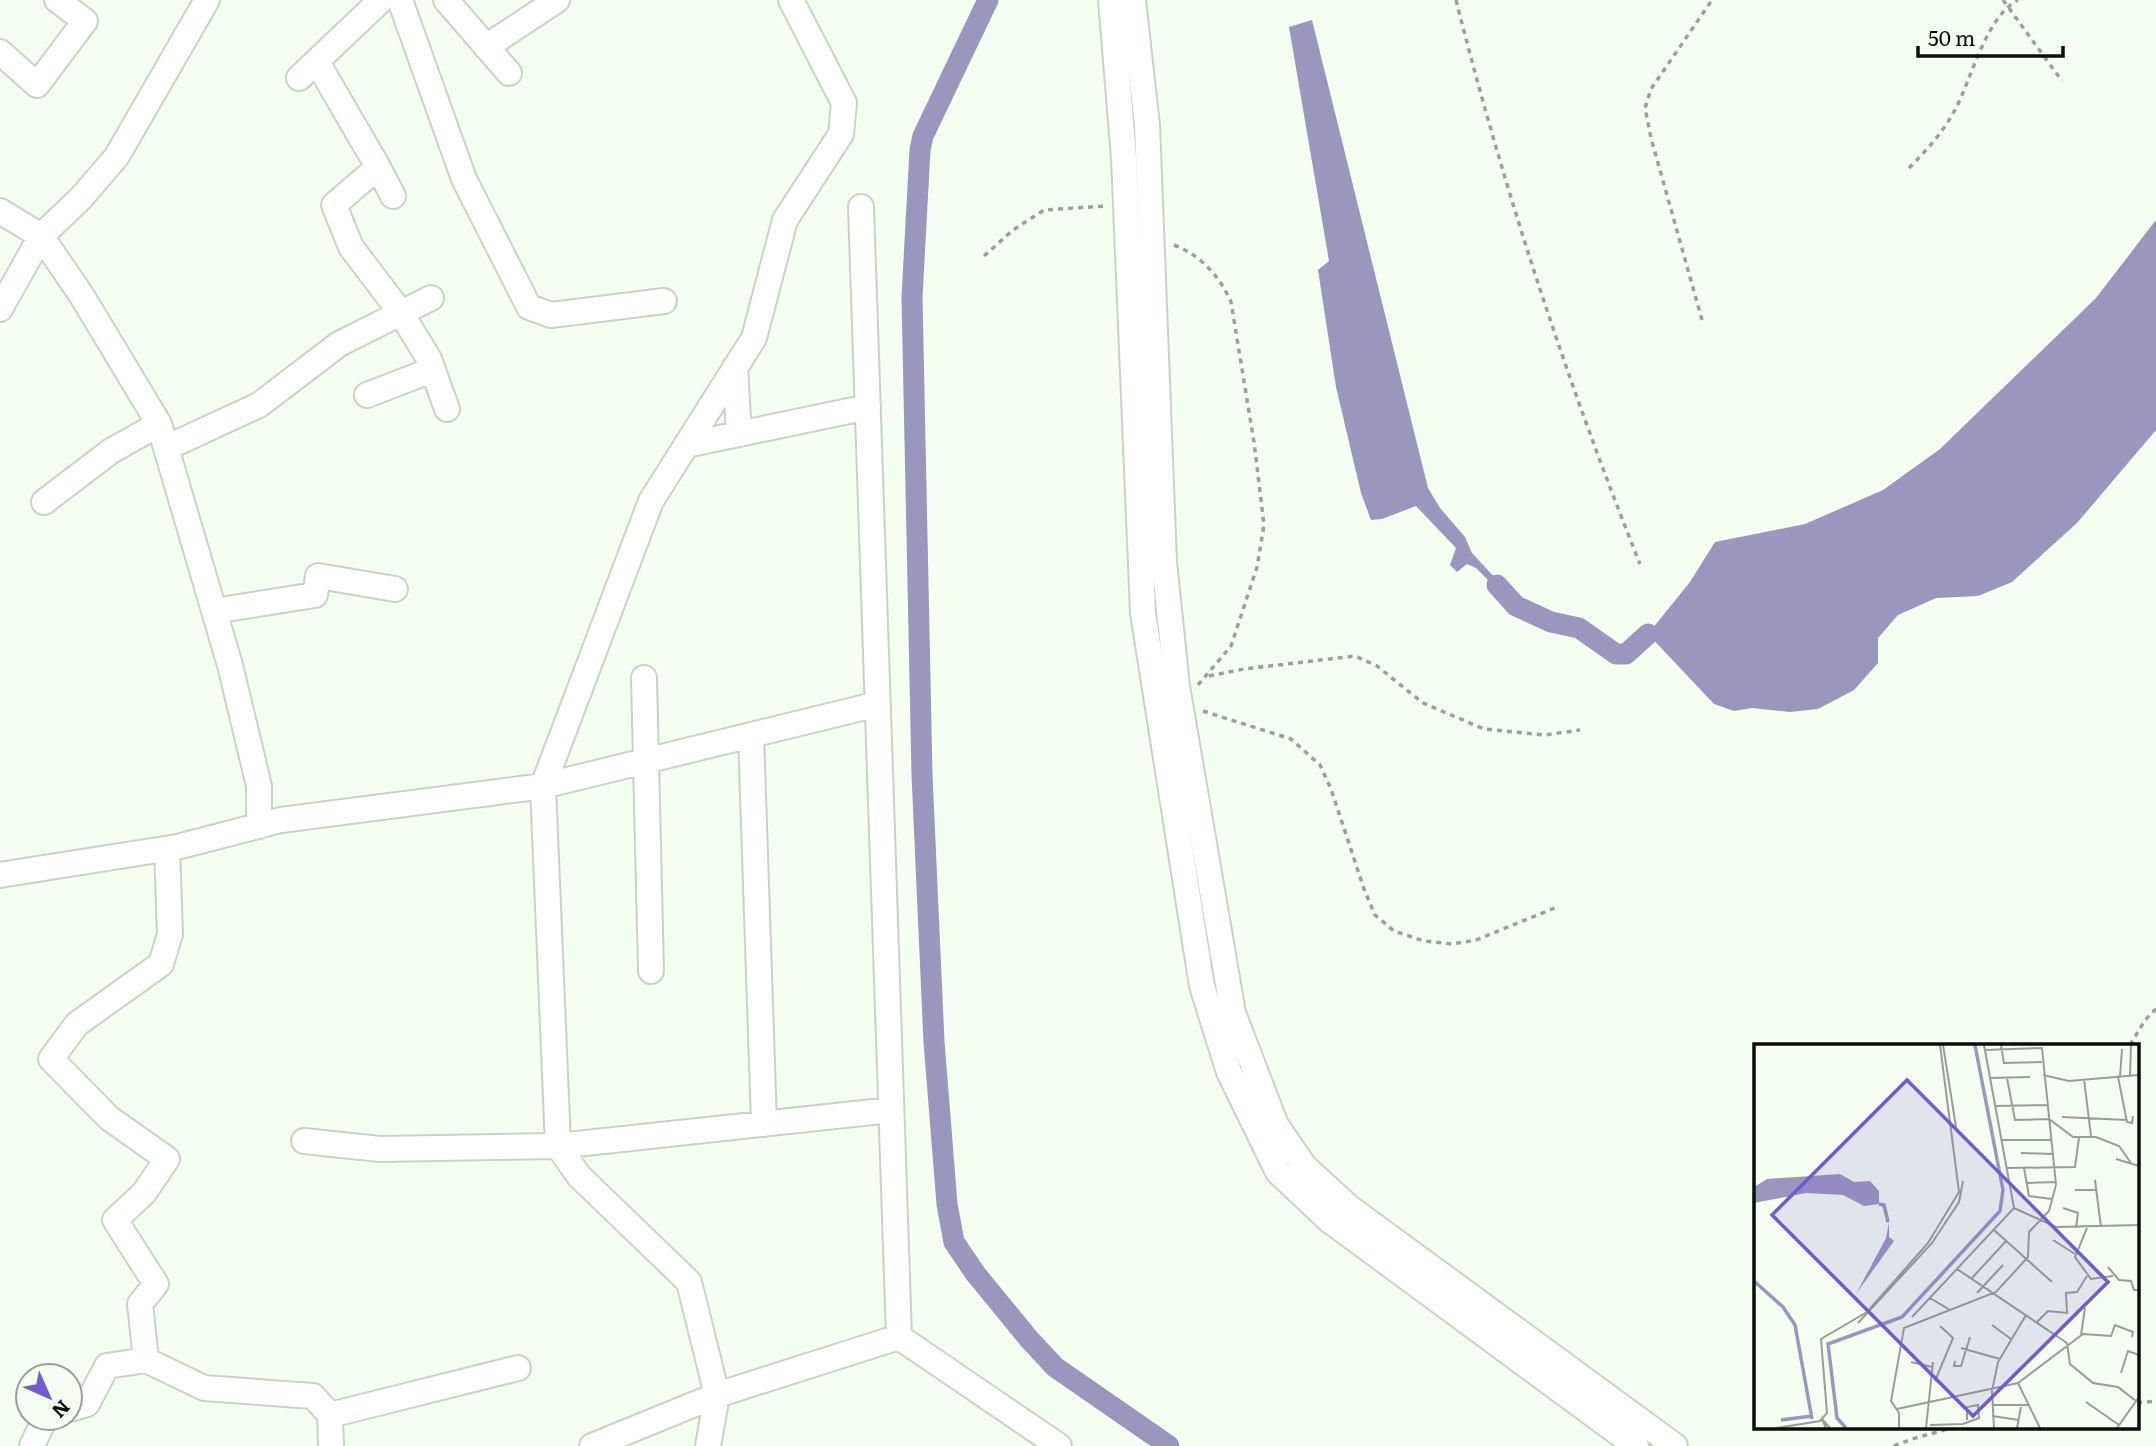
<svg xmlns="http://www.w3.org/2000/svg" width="2156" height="1446" font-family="Literata,serif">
  <rect width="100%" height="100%" fill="#f4fef1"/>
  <!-- water -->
  <path fill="#9a96be" d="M1312,20L1428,488L1440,508L1465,537L1472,553L1498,581L1495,587L1476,568L1467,564L1457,572L1450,565L1456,548L1416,506L1382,519L1371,520L1361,493L1336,387L1318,270L1329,261L1289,27Z
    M2156,220V430L2077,523L2012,582L1978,596L1936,598L1898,615L1878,638V663L1854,690L1818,709L1790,712L1752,708L1734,711L1714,704L1648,634L1690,582L1715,542L1805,524L1883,490L1940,449L2096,298Z"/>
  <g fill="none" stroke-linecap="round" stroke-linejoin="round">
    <!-- canal -->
    <path stroke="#9a96be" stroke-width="21" d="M988,0L923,136L920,150L912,297L922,775L934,1042L947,1204L954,1242L975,1273L1029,1339L1055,1367L1169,1446
      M1497,585L1516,606L1551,622L1579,628L1616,654H1626L1648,634"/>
    <!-- minor casing -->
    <g stroke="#c8d2c5" stroke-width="28">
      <path id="minor" d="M400,0L464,179L529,307L551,315L664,301
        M446,0L509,73
        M1111,0L1124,158L1143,613L1202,986L1229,1072L1278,1172L1329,1220L1636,1446
        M1133,0L1147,125L1164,562L1177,686L1233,1013L1276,1125L1304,1166L1350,1208L1675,1446
        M486,47L557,0
        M0,52L37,85L85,21L57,0
        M317,62L378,167
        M299,78L381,0
        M393,196L378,167L334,205L351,247L401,313L429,359L447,409
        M861,207L899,1337L1059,1446
        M0,211L41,236L82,296L159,424L230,665L259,786V826
        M0,309L41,236L81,198L117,156L207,0
        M735,367L739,434
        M367,395L432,370
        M686,445L868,407
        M166,448L259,405L339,344L431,298
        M44,502L111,451L159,424
        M214,611L315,595L318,576L395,589
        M644,678L651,971
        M751,735L764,1124
        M0,875L177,847L281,820L543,786L878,704
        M304,1141L380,1149L558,1146L891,1110
        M146,1360L140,1304L156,1284L115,1220L144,1193L167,1159L109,1118L51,1059L77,1024L161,964L170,934L167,849
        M70,1409L87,1404L107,1366L146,1360L204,1388L313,1396L330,1415L331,1446
        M330,1415L518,1368
        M32,1446L45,1418
        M592,1446L717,1395L899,1337
        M708,1446L717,1395L689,1282L579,1176L558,1146L543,786L651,501L754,338L785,220L841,134L844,103L791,0"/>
    </g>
    <!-- path -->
    <path stroke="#9aa198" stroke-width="3.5" stroke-dasharray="5 5" stroke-linecap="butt" d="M1456,0C1504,190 1567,382 1640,564
      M2003,0L2062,81
      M1909,168C1927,150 1944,131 1956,108C1972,77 1986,17 2018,0
      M1174,245C1201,255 1220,277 1231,302L1254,442L1264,525L1257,567L1231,646L1198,685
      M984,256L1013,230L1044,210L1106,206
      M1702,320L1651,138L1645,108L1651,89L1712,0
      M1209,676L1244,669L1355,656L1377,666L1423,703L1484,729L1545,735L1580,730
      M1203,711L1291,739L1320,765L1331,789L1364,889L1375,915L1394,931L1424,941L1452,944L1476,940L1557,907
      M2130,1045L2145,1020L2156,1009
      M2137,1403L2156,1401
      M1894,1446L1912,1439L1955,1427"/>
    <!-- minor -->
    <use href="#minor" stroke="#fff" stroke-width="24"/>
  </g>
  <!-- overview -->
  <g transform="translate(1754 1044)">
    <rect width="385" height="385" fill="#f4fef1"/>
    <path d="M86,130L100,138L116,137L125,147V160L110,162L89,151L52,149L0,159V143L13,135ZM135,178V193L140,197L102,250L132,194Z" fill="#9a96be"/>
    <path fill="none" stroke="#9a96be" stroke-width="3.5" d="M125,160L130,161L134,178M0,237L29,263L41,281L58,375M27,376L58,372M92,384L83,374L74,300L148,273L246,167L249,146L221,1"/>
    <path fill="none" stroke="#979e95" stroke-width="2" d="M189,1L202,83M247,1L250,19L288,18M289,31L315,37L385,31M376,32L377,1M364,33L373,78L378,79L379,72M366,33L368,5M236,34L276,33M253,34L261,76L295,75L319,93H342L365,102L377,119M330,35L337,92M241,62L294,61M308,73L373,76M248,96H297M267,109L299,110M362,115L385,122M253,124L321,123L325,94M270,124L275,152L298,155M341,136L347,183M273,139L302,138M321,146H343M260,164L302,183L385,181M309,164L324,169L322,184M385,182V155M333,184L321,213L337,235L359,232M240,186L298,238M299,196L321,210M354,223L365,236L377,237L380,246H385M203,225L313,299L316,320L339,339L364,343L382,357M218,234L253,196M223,249L249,221M176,254L196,266M158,273L260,164L230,1M283,278L294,267L313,269L312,249L323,248L333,232M104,279L178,199L205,158L209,137M238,281L257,295M327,291L331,264M207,304L246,315M201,317L200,322H207L216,293M157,318L178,323M367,329L374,307L385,311M181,337L199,294L186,282M264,339L286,384M332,358L365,381M239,361H276M143,365L264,339L329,290L357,292L361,281L379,288L378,293M238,372L265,376M176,381L209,380L225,374L224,361L213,363V376M23,384L66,377L73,369L67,295L113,268L174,199L205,148L186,1M72,384L68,375L76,384M145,384V369L137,357L150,284L242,248L274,213L275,188L295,167L302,141L288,4L231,6M172,384L179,318M240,384L238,347L244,318L272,271M263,384L267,363M363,384L385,353"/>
    <path fill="#7359d3" fill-opacity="0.15" stroke="#7359d3" stroke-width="3.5" d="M153,36L354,238L219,372L18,171Z"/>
    <rect width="385" height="385" fill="none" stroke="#0b0e0a" stroke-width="3.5"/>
  </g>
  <!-- north arrow -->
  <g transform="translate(49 1397) rotate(135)"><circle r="33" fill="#f4fef1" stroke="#979e95" stroke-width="2"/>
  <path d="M0-5L12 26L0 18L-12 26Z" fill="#7359d3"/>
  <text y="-10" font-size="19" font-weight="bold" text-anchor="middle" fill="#0b0e0a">N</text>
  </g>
  <!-- scale -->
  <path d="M1918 46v10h145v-10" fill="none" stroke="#0b0e0a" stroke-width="3.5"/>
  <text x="1928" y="46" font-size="21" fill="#0b0e0a" stroke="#f4fef1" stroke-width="5" paint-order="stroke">50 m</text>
</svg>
